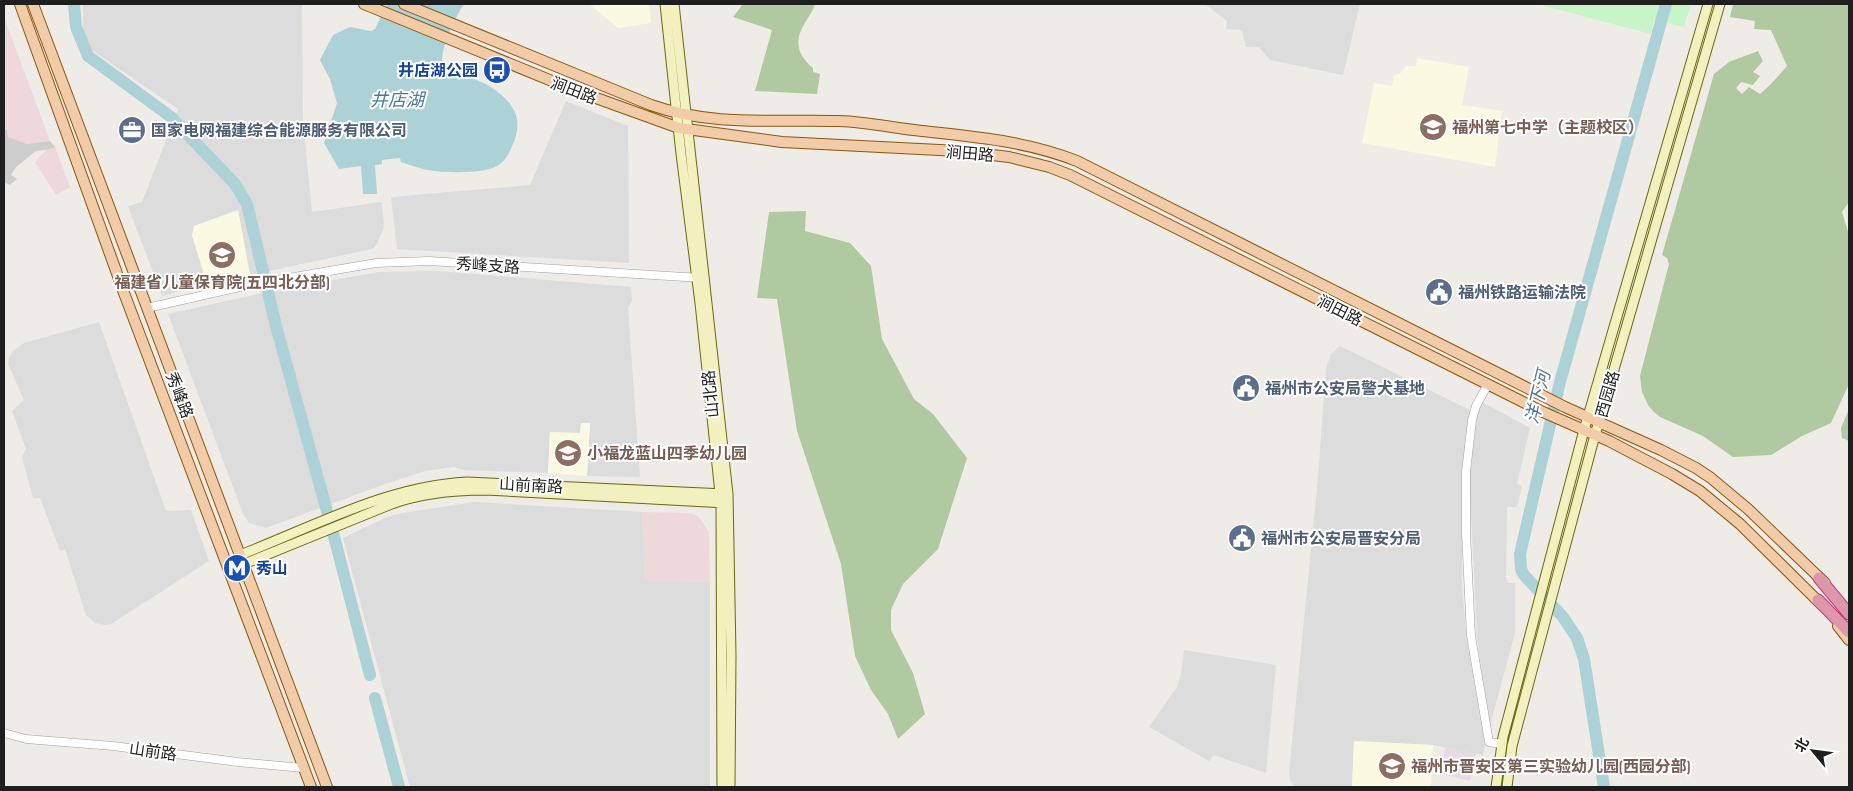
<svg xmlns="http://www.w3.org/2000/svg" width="1853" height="791" font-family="'Sofia Sans Condensed','Noto Sans SC',sans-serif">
  <rect width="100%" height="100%" fill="#efebe6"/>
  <!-- residential -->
  <path fill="#dddcdc" d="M83,4H302L303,121L312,212L382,202L384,227L377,244L372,249L250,275L238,211L192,235L207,284L162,296L128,206L142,202L178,109L90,49L83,32Z
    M1205,4H1360L1343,75L1270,60L1259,47H1246L1242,30L1226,29L1227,21Z
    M566,101L628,126L629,263L397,249L391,197L530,185Z
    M439,271L631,287L632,300L628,308L640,477L587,476L590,424L581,423L580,433L550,432L548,473L463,470L454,467L425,471L382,485L266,528L249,523L243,514L168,314L267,292L379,272Z
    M99,322L166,511L191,510L209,561L111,624L105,625L95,623L86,615L65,549L60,551L40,498H33L22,457L26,449L12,411L24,400L8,364L9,358L13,351L24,343Z
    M1340,346L1470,410L1462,472V586L1466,635L1485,746L1483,755L1433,745L1354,741L1352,787H1294L1290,780L1289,772L1318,478L1326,368L1331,354Z
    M1482,402L1530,428L1517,484L1522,486L1517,507H1507L1506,578L1508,583H1515V633L1490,726L1477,639L1469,470L1475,423Z
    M475,502L642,512L645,580L710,582V787H410L343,538L389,516L408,512Z
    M1184,650L1276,665L1266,773L1214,755L1209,761L1149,727L1177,687L1181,674Z"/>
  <!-- commercial -->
  <path fill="#eed8d9" d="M4,20H5L50,141L27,144L8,137L7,130L4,129Z
    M55,147L70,187L56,195L35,162L46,150Z
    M642,512L691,513L699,517L709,532L710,582L645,581Z"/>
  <!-- industrial -->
  <path fill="#e7d9e6" d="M1446,747L1476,754L1470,781L1439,773Z"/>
  <!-- education -->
  <path fill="#fcf9e3" d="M589,4H649L651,23L618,28Z
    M1417,58L1469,67L1462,105L1502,111L1495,167L1362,143L1374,83L1392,86L1394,76L1402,72L1406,66H1416Z
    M238,210L250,275L207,284L192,235L194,226Z
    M581,423H590L587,476L548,473L550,432L580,433Z
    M1354,741L1433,745L1431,787H1352Z"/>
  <!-- religious -->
  <path fill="#cdcdcd" d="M4,129L7,130L8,137L27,144L50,141L55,147L46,150L36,151L16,167L11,175L17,179L10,185L4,182Z"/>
  <!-- forest -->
  <path fill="#b0c9a0" d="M743,4H815C813,11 810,14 806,21C794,40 796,54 813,68V72L820,74L817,94L755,91L772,30L733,17Z
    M1733,4H1849V202L1842,212L1849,235V384L1831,423L1802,436L1771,455L1733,457L1703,436L1660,417L1653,411L1648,405L1642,392L1640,376L1669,264L1667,258L1662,255L1714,74L1729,62L1758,51L1763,61L1753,72L1760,76L1753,85L1741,82L1736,88L1742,94L1749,87L1760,94L1771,84L1787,66L1771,30L1754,29L1755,21L1730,17Z
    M806,211L805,231L850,243L871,266L882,339L914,399L933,414L967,458L938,549L903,584L891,610V630L913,673L925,714L898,739L888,714L871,690L855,656L841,564L797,431L777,299L757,298L769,212Z
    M1849,409V441L1842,438L1841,428Z"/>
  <!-- park -->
  <path fill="#c9f4c8" d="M1537,4H1691L1684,27L1654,20L1651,34Z"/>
  <!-- water -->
  <path fill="#acd1d7" d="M387,4H464C457,14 438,53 443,64C448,73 458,74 466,76C485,82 509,95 516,115C519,125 517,135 513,144C509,154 505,162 495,167C482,174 437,173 423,169C415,167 408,164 401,162L400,158L382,160V164L375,165L377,194H363L361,166L339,169L324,143L337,103L330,79L320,60L333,35L350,27L371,31L375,29Z"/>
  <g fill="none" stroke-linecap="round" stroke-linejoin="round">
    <!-- river -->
    <path stroke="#acd1d7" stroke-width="12" d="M74,4L76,27L88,56L171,117L235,184L247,204L276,326L336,544L370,675
      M375,698L399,787
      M1604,787L1584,659L1577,638L1563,617L1524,575L1521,569L1520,554L1560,382L1666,4"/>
    <!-- tertiary casing -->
    <g stroke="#a0a0a0" stroke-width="9">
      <path id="tertiary" d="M147,308L253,284L376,263L429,261L701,278
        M1488,384L1476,406L1472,420L1466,472V533L1471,636L1489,742L1501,744
        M4,733L26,739L113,746L238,762L303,768"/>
    </g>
    <!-- secondary casing -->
    <g stroke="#696b11" stroke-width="11">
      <path id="secondary" d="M665,4L681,154L700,303L721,503L722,787
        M674,4L728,494L731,655L730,787
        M240,555C313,527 387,486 467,482L725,494
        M244,564L389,505C420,493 452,490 486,490L726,503
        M1496,787L1503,737L1584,430L1708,4
        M1507,787L1512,746L1595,435L1720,4"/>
    </g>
    <!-- primary casing -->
    <g stroke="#8a5710" stroke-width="12">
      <path id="primary" d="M20,4L124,293L311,787
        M33,4L327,787
        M364,4L574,90L679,128L782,142L959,151L1009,157L1049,167L1070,175L1543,412L1609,441L1672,474L1700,491L1740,524L1822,605
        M404,4L651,105C713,127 775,119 839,121C867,122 894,128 922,131C975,137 1027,141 1077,161L1565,407L1661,450L1696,468L1711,478L1748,509L1825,583
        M1838,626L1849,640"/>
    </g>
    <!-- motorway casing -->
    <g stroke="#c83876" stroke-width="13">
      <path id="motorway" d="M1819,578L1849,614
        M1818,600L1849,632"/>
    </g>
    <!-- tertiary -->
    <use href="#tertiary" stroke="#fff" stroke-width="8"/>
    <!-- secondary -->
    <use href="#secondary" stroke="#f3f1c0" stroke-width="9"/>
    <!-- primary -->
    <use href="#primary" stroke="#f2cca8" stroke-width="10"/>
    <!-- motorway -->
    <use href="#motorway" stroke="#dd97aa" stroke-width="11"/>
  </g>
  <!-- icons -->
  <defs>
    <g id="bus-disc" transform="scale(1.4375)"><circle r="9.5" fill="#1a4fb4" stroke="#fff"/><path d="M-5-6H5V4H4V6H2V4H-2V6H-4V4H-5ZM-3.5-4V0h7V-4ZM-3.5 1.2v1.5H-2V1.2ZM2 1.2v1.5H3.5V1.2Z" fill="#fff"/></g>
    <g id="school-disc" transform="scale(1.4375)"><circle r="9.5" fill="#8d6e63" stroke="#fff"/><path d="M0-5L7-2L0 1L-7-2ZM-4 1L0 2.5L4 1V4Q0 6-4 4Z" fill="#fff"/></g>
    <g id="office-disc" transform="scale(1.4375)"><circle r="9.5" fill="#5c6f8a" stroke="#fff"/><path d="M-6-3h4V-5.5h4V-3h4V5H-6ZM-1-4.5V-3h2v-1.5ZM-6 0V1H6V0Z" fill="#fff"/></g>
    <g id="civic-disc" transform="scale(1.4375)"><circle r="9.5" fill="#5c6f8a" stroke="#fff"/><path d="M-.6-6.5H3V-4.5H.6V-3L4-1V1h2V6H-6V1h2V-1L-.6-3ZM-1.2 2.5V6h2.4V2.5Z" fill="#fff"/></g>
    <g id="metro-disc" transform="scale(1.4375)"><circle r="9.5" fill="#1a4fb4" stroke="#fff"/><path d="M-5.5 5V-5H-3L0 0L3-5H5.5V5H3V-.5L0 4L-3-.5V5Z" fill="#fff"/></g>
  </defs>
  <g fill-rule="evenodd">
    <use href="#bus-disc" x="497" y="70"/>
    <use href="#school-disc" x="1433" y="127"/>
    <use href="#office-disc" x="132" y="130"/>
    <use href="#school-disc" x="222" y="255"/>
    <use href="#civic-disc" x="1439" y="292"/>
    <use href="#civic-disc" x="1246" y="388"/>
    <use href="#school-disc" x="568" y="453"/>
    <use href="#civic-disc" x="1242" y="538"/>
    <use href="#metro-disc" x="237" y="568"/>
    <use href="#school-disc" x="1392" y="766"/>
  </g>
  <g text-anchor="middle" stroke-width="4" stroke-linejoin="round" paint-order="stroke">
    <!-- transit labels -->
    <g font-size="16" font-weight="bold" fill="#164399" stroke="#fff" text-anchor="end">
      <text x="478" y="76">井店湖公园</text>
      <text x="256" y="574" text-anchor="start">秀山</text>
    </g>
    <!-- street labels -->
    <g font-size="16" fill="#1f1f1f" stroke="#fff">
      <text transform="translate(574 90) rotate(21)" y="6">涧田路</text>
      <text transform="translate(970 153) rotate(5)" y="6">涧田路</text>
      <text transform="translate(488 265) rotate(4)" y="6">秀峰支路</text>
      <text transform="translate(1340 310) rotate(27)" y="6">涧田路</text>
      <text transform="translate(710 394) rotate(-96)" y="6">山北路</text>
      <text transform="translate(1607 394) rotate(-74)" y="6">西园路</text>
      <text transform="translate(180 395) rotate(69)" y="6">秀峰路</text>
      <text transform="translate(531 485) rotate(3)" y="6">山前南路</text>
      <text transform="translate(153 751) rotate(8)" y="6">山前路</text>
    </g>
    <!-- education labels -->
    <g font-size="16" font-weight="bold" fill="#785e54" stroke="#fff" text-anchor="start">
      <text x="1452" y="133">福州第七中学（主题校区）</text>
      <text x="222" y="288" text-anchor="middle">福建省儿童保育院(五四北分部)</text>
      <text x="587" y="459">小福龙蓝山四季幼儿园</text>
      <text x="1411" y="772">福州市晋安区第三实验幼儿园(西园分部)</text>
    </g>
    <!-- service labels -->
    <g font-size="16" font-weight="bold" fill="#4e5e75" stroke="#fff" text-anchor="start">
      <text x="151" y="136">国家电网福建综合能源服务有限公司</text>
      <text x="1458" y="298">福州铁路运输法院</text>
      <text x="1265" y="394">福州市公安局警犬基地</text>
      <text x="1261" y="544">福州市公安局晋安分局</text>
    </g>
    <!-- water labels -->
    <g font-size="18" font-style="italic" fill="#4f7896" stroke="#fff">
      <text x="397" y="106">井店湖</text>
      <text transform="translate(1538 397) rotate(-76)" y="6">洋下河</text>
    </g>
  </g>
  <!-- border -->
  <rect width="1853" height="791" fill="none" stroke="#1f1f1f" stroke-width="10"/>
  <!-- north arrow -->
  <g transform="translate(1813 751) rotate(299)" stroke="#ffffff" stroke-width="4" paint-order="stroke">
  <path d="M0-4L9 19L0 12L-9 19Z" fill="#1f1f1f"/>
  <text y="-8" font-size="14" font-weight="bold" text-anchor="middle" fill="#1f1f1f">北</text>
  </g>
</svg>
